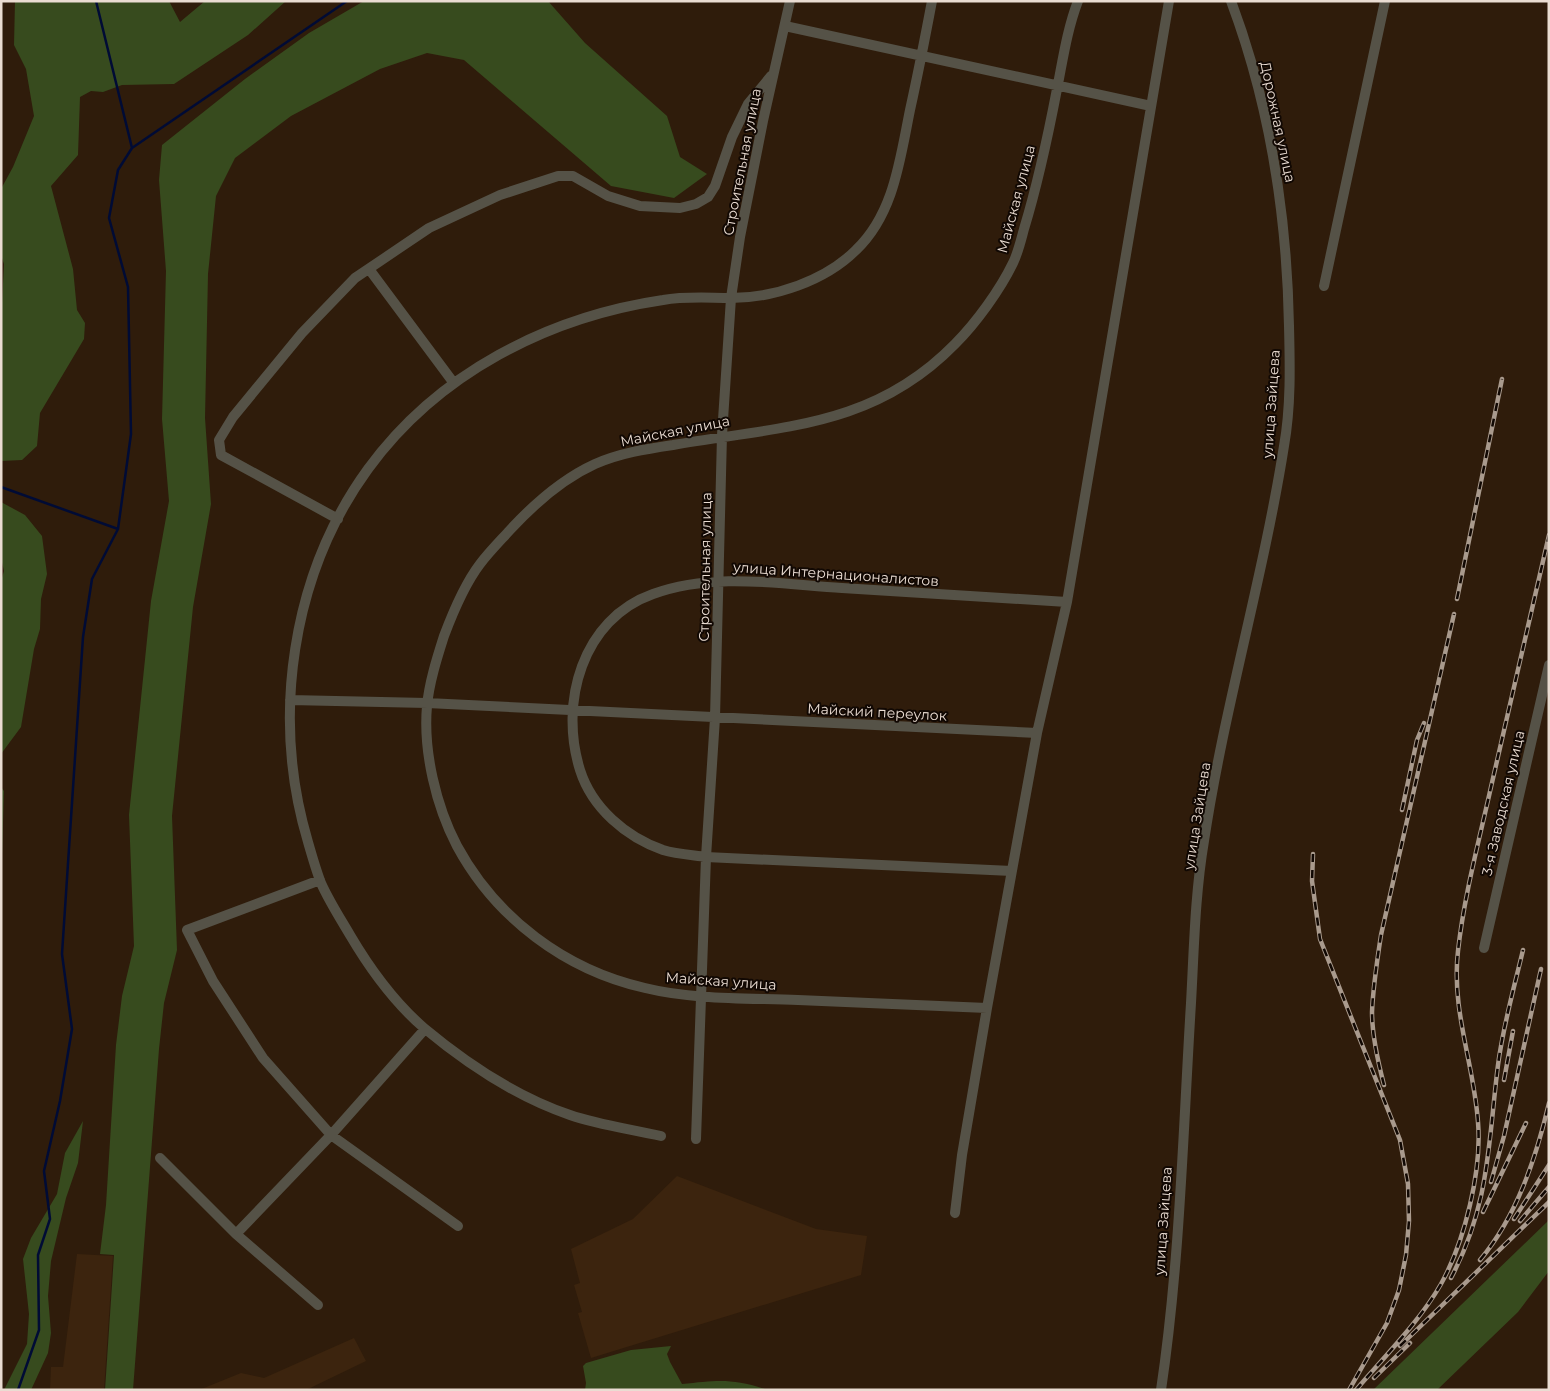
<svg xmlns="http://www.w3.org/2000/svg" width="1550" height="1391" font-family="Montserrat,sans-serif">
  <rect width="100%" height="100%" fill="#2f1c0b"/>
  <!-- built -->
  <path fill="#3c240e" d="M677,1176L816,1229L867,1236L861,1275L591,1358L578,1313L582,1312L574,1285L580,1283L571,1249L633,1219Z
    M77,1254L113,1256L104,1390H50L51,1367H63Z
    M354,1338L366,1361L306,1390H199L241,1373L264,1378Z"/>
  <!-- green -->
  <path fill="#374b1e" d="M15,1H169L180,22L205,1H286L248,35L174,84L122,85L103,92L91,91L80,97L78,155L51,186L73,269L77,310L85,323L84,339L40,413L37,446L22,460L1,461V322L4,264L1,255V189L13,167L34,116L26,69L14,45Z
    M364,1H548L585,43L667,116L680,157L707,174L674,198L611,186L464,60L427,53L380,69L291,116L235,158L216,196L208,274L205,418L211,504L193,607L172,816L177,950L164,1003L159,1049L133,1390H105L114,1255L100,1254L106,1205L116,1045L122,996L134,946L129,815L151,601L169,501L162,419L166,271L159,180L162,145L245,79L309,33Z
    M1,502L25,515L42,536L47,574L41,599L40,629L34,649L21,727L1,754V581L4,571L1,558Z
    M1,787L4,791L1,887Z
    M83,1121L78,1163L66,1198L51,1261L48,1296L51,1333L48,1353L31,1390H4L27,1344L29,1314L23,1259L31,1238L57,1194L65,1153Z
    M1549,1220V1271L1518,1312L1437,1390H1373Z
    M671,1346L667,1354L670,1362L682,1384C718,1380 733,1378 768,1390H585L586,1383L583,1366L586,1363L631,1350Z"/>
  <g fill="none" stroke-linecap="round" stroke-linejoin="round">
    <!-- stream -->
    <path stroke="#000b35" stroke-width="2.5" d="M132,148L347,1
      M1,487L118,529
      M18,1390L39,1330L38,1255L50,1219L44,1171L60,1101L72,1029L62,954L83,637L92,579L118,529L131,434L128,287L109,218L118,170L132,148L96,1"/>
    <!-- minor -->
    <path stroke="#555247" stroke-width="10" d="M785,26L1151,106
      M369,269L453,382
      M1324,286L1385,1
      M338,519L221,455L219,440L233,417L302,333L355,278L429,228L500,195L558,176H573L608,196L640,206L680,208L696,204L708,197L715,186L732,137L748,104L771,76
      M290,700L427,703L1037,733
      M1012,871L706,857C692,855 676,854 663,850C626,837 592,808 580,770C559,703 582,619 653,594C713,572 779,584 842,588C917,592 992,597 1067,602
      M320,880L187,930L213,981L263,1058L331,1135L458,1226
      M1484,948L1549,665
      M987,1008C924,1005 861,1003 798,1000C747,998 694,1000 645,988C565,970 496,918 457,846C436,806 423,751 427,706C429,683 437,658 444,636C453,612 464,585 480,564C489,552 500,541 510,530C534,504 562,479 595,464C620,453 646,449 673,445C781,426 873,428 955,344C976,323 1000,290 1013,263C1018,253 1021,240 1024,229C1038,183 1048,136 1057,89C1063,59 1067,30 1078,1
      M661,1136C631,1129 599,1125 570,1115C517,1097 466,1063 424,1028C394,1002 370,969 350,935C340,918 329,901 321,883C316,870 312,856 308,842C271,718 291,575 368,469C438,373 548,317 663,300C686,296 708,298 731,298C774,298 825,281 856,250C894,214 900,159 910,110C918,74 925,38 932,1
      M696,1139L706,857L715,718L722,435L731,298L740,237L763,121L790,1
      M160,1158L236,1234L318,1305
      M955,1213L962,1155L987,1008L1037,733L1067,602L1169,1
      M236,1234L331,1135L425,1029
      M1161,1390C1180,1262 1183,1132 1191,1003C1194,949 1195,894 1204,841C1224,708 1263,579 1284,446C1291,407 1290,365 1289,326C1287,216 1270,105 1231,1"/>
    <!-- rail casing -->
    <g stroke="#a99a8d" stroke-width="4.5">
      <path id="rail" d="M1457,599L1502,379
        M1402,810L1417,740L1424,723
        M1313,854L1312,881L1320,939L1400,1140L1408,1184L1409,1221L1406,1255L1399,1290L1387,1323L1349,1390
        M1504,1080L1513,1031
        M1384,1085C1378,1062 1372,1037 1372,1012C1373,987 1377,961 1381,935L1454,614
        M1491,1182L1504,1136L1541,969
        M1483,1212L1526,1123
        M1514,1219L1549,1165
        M1520,1221L1549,1187
        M1480,1260C1517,1216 1536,1158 1549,1103
        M1451,1278C1490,1204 1488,1144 1498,1065C1503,1026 1514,988 1523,950
        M1400,1346L1549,1202
        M1374,1378L1410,1343
        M1356,1390C1384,1357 1420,1321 1441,1284C1465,1241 1482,1170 1478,1122C1474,1064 1451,1010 1458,951C1464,896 1479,841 1491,787C1510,703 1530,619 1549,535"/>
    </g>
    <!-- rail -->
    <use href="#rail" stroke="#110803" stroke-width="2.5" stroke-dasharray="8" stroke-linecap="butt"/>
  </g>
  <g text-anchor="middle" stroke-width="4" stroke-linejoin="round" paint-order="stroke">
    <!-- street labels -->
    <g font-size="14" fill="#eadcd2" stroke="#110803">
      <text transform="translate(1278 122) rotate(78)" y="5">Дорожная улица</text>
      <text transform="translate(742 162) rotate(-79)" y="5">Строительная улица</text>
      <text transform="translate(1016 199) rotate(-75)" y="5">Майская улица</text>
      <text transform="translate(1271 404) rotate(-86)" y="5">улица Зайцева</text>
      <text transform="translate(675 431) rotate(-11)" y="5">Майская улица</text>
      <text transform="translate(705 567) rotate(-89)" y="5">Строительная улица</text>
      <text transform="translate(836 574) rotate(4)" y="5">улица Интернационалистов</text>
      <text transform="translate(877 712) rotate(3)" y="5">Майский переулок</text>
      <text transform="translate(1503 803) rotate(-77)" y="5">3-я Заводская улица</text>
      <text transform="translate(1197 816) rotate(-81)" y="5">улица Зайцева</text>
      <text transform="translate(721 981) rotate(4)" y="5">Майская улица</text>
      <text transform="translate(1163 1221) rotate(-86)" y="5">улица Зайцева</text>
    </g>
  </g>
  <!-- border -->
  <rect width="1550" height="1391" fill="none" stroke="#eadcd2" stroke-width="5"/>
</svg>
